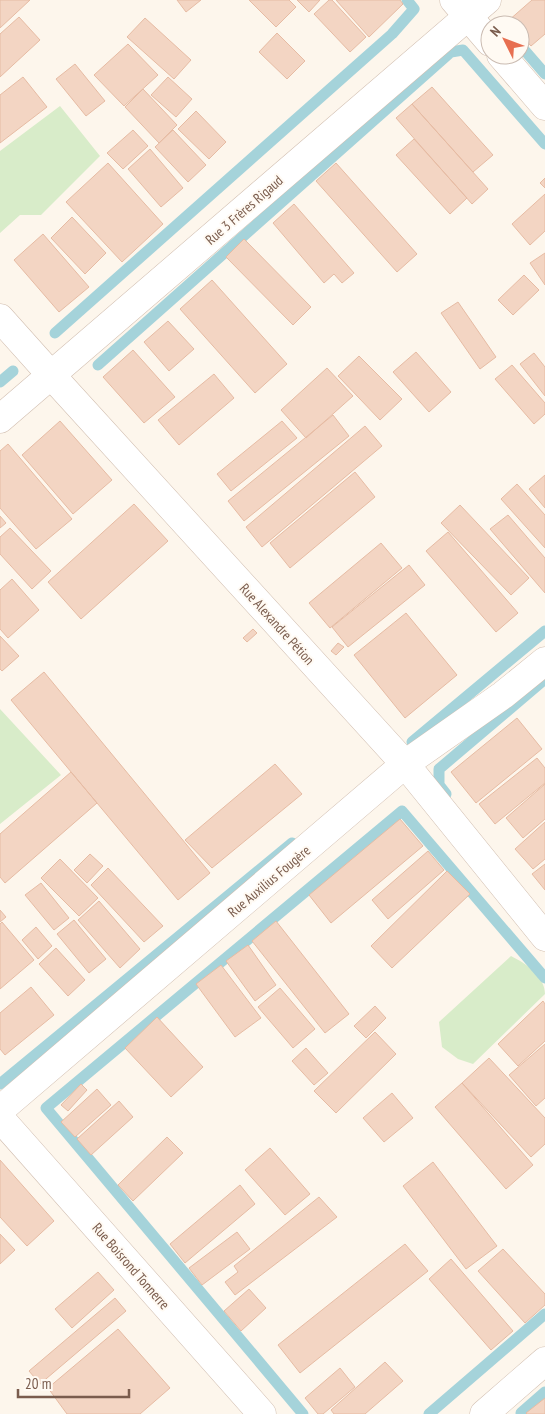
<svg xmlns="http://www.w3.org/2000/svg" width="545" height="1414" font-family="'PT Sans Narrow',sans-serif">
  <rect width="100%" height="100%" fill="#fdf6ec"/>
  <!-- green -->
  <path fill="#d8ecc9" d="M60,106L100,156L41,215H20L0,233V151Z
    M0,709L61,775L0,824Z
    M511,956C525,963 545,976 545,994L473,1064L458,1059L442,1047L439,1022Z"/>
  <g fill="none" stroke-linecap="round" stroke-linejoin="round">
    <!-- stream -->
    <path stroke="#a5d3da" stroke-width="11" d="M520,45L545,74
      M55,333L392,34L414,9L407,0
      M98,365L451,52L463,50L545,144
      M0,382L13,371
      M412,742L545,631
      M446,794L439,785V769L545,679
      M0,1084L292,843
      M521,1413L545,1392
      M303,1414L46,1108L402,811L545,978
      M429,1414L545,1314"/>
  </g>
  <!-- building -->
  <path fill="#f3d5c3" stroke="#e6bba3" d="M0,0H30L0,28Z
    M177,0H201L186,12Z
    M249,0H289L296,7L276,27Z
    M297,0H320L309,12Z
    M329,0H332L366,37L350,52L314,14Z
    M336,0H400L403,4L369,37Z
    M532,0H545V34L531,46L520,34V25H512L508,21Z
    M19,17L40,40L0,77V34Z
    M145,18L191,60L174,79L127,37Z
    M277,33L305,61L287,79L259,52Z
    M128,44L158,75L124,106L94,75Z
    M75,64L105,101L86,116L56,79Z
    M23,77L47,107L0,143V95Z
    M168,77L192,99L176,117L151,95Z
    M432,87L493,155L473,172L412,104Z
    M143,89L177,125L159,143L125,107Z
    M412,104L488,189L472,204L396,118Z
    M196,111L226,142L209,159L178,129Z
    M133,130L148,146L123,169L107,153Z
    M173,130L206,165L188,182L155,147Z
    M414,139L467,198L450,214L396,155Z
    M150,149L183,188L161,207L128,169Z
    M108,163L163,224L122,262L66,202Z
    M336,163L417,254L397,272L316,181Z
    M545,178V188L540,183Z
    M545,194V231L530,245L512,224Z
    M294,204L354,273L342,283L334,274L324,283L273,223Z
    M72,217L106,253L85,274L51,238Z
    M43,234L89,287L59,312L14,260Z
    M244,239L311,307L293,325L226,257Z
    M545,253V285L530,263Z
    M524,275L539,290L513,315L498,300Z
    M212,280L287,364L255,393L180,309Z
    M458,302L496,357L480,369L441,313Z
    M168,321L194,349L169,371L144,342Z
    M133,350L175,397L144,423L103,377Z
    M416,352L451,392L429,412L393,372Z
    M534,353L545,367V396L520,364Z
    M359,356L402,399L380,420L338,376Z
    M512,365L545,403V414L534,424L495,379Z
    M327,368L353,396L306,438L281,410Z
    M214,374L234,398L179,445L158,420Z
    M333,415L349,436L244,521L228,501Z
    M60,421L112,480L73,514L22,455Z
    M282,421L297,438L231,491L217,474Z
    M365,426L382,446L262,547L246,527Z
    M8,444L72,519L36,549L0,508V451Z
    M355,472L375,497L290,568L270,543Z
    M545,475V508L529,489Z
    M517,484L545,515V548L501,499Z
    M134,504L168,541L81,619L48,582Z
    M460,505L529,578L511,595L441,523Z
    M508,515L545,558V593L490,529Z
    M0,516L6,523L0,528Z
    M10,528L51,571L32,589L0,554V537Z
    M448,532L518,613L496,632L426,551Z
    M381,543L402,568L330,628L309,603Z
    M409,565L425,585L348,647L332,627Z
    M12,579L39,610L8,638L0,629V590Z
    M406,613L457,675L405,718L354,655Z
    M253,629L257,633L247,642L243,638Z
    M0,636L19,656L2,671L0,669Z
    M338,643L344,647L336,655L331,651Z
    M44,672L210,873L178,900L11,700Z
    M517,718L542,749L476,803L451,772Z
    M537,758L545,768V783L495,824L479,804Z
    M275,764L302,794L212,868L185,840Z
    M71,772L97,803L5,883L0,877V834Z
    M545,784V819L523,838L506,818Z
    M400,819L423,846L331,923L309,895Z
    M545,822V859L533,869L515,849Z
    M428,851L444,870L388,919L372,900Z
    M90,854L103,866L87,883L74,870Z
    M60,859L98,898L79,916L41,878Z
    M545,864V890L532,874Z
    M108,868L163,926L144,942L91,885Z
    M447,871L470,894L392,968L371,946Z
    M41,883L69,918L54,930L25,895Z
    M99,901L140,949L120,968L78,920Z
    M0,910L6,917L0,922Z
    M74,920L106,959L89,973L57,934Z
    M276,921L349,1014L325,1033L252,941Z
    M2,922L34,960L0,989V924Z
    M36,927L52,946L38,959L22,940Z
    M248,945L276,985L255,1001L226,961Z
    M56,948L85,980L68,996L39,964Z
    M221,965L261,1018L235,1037L196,984Z
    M31,987L54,1015L5,1055L0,1049V1013Z
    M280,988L315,1029L293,1048L258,1007Z
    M543,1001L545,1004V1041L518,1066L498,1044Z
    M375,1006L386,1018L366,1038L354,1026Z
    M157,1017L203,1067L171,1097L125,1048Z
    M375,1032L396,1054L336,1113L314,1091Z
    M545,1044V1098L536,1106L509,1075Z
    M306,1048L328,1073L314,1085L292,1061Z
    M489,1058L545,1118V1144L531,1157L462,1083Z
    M462,1083L533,1165L506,1189L435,1107Z
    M81,1084L87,1090L68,1111L61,1105Z
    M97,1089L111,1105L75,1137L61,1122Z
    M392,1093L413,1118L384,1142L363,1118Z
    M119,1101L133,1117L91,1155L77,1139Z
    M167,1137L183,1153L133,1201L118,1185Z
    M270,1148L310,1194L285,1215L245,1170Z
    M0,1160L54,1221L27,1246L0,1217Z
    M433,1162L497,1246L466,1269L403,1186Z
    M240,1185L255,1204L185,1263L170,1244Z
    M319,1197L337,1217L235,1295L225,1282L238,1272L234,1266Z
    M237,1232L250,1249L202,1285L189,1268Z
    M0,1234L15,1250L0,1264Z
    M405,1244L428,1271L300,1373L278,1345Z
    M503,1249L545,1294V1305L525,1323L478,1271Z
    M451,1259L513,1331L491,1350L429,1279Z
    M98,1272L114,1290L72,1328L55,1309Z
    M249,1289L266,1308L241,1331L224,1311Z
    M115,1298L126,1311L40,1384L29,1371Z
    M118,1329L170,1388L140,1414H67L48,1388Z
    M385,1362L403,1381L365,1414H334L331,1410Z
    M340,1368L355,1387L323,1414H318L305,1398Z
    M545,1398V1414H527L526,1413Z"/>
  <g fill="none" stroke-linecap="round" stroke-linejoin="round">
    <!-- minor casing -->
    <g stroke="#d1beb0" stroke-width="29">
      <path id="minor" d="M454,0L490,42
        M501,55L545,106
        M0,318L51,375L405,764L545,937
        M0,1110L405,764L503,695L545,661
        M0,1118L262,1414
        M484,1414L545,1361"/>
    </g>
    <!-- tertiary casing -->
    <g stroke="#d1beb0" stroke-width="29">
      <path id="tertiary" d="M0,419L487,0"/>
    </g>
    <!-- minor -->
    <use href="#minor" stroke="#fff" stroke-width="28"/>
    <!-- tertiary -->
    <use href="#tertiary" stroke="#fff" stroke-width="28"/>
  </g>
  <g text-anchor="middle" stroke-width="4" stroke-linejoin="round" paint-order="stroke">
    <!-- street labels -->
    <g font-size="14" fill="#7a5c4d" stroke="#fffaf3">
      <text transform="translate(244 210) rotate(-41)" y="5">Rue 3 Frères Rigaud</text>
      <text transform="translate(277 624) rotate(48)" y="5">Rue Alexandre Pétion</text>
      <text transform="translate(269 881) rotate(-40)" y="5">Rue Auxilius Fougère</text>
      <text transform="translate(131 1266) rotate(49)" y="5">Rue Boisrond Tonnerre</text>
    </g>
  </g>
  <!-- north arrow -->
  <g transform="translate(505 40) rotate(312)"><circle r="24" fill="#fffaf3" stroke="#cabbb1"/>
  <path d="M0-4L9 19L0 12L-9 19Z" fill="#e76f51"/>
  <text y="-8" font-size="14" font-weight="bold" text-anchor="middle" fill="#7a5c4d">N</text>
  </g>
  <!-- scale -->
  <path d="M18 1389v8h111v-8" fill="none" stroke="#7a5c4d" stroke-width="2.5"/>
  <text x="25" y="1389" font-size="15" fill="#7a5c4d" stroke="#fffaf3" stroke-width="4" paint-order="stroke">20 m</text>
</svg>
